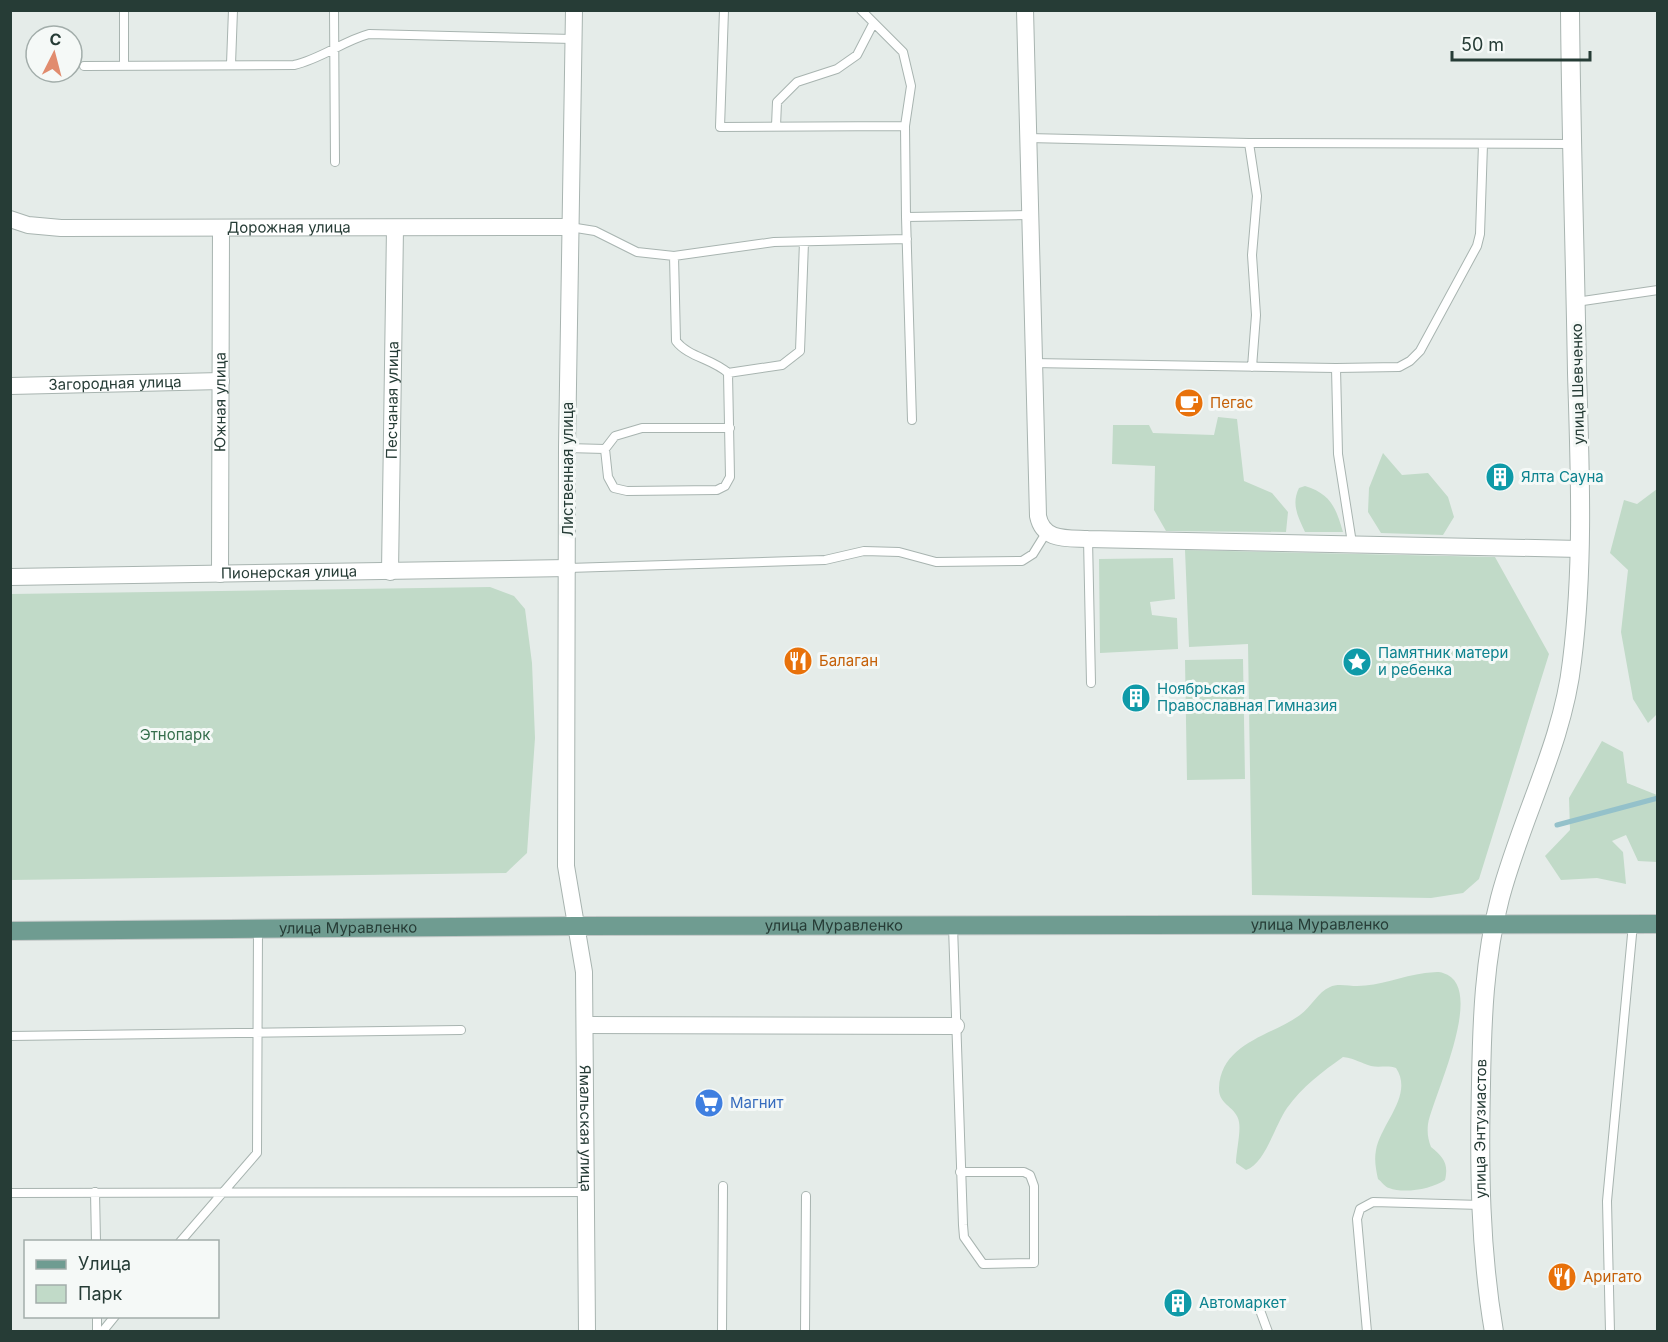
<svg xmlns="http://www.w3.org/2000/svg" width="1668" height="1342" font-family="Inter,sans-serif">
  <rect width="100%" height="100%" fill="#e5ece9"/>
  <!-- green -->
  <path fill="#c1dac8" d="M1218,417L1237,419L1244,481L1272,493L1288,512L1286,532L1166,531L1154,510L1155,466L1112,464L1113,425H1149L1153,433L1214,435Z
    M1383,453L1402,475L1428,473L1448,497L1454,517L1443,535L1381,533L1368,512L1369,488Z
    M1305,486C1331,494 1336,508 1343,532H1305C1298,517 1291,504 1299,488Z
    M1657,489L1658,713L1648,723L1633,699L1621,632L1628,570L1610,553L1624,500L1637,504Z
    M1185,550L1495,557L1549,654L1479,879L1463,893L1431,898L1252,895L1248,644L1189,647Z
    M1173,558L1175,599L1150,602L1152,615L1177,618L1178,649L1100,653L1099,559Z
    M490,587L514,596L525,609L532,663L535,738L527,853L506,873L11,880V594Z
    M1243,659L1245,779L1187,780L1185,660Z
    M1602,741L1623,752L1627,783L1657,795V862L1638,861L1626,835L1612,841L1623,852L1626,884L1597,878L1561,880L1545,856L1570,830L1569,798Z
    M1425,973C1430,973 1438,971 1443,973C1488,986 1433,1096 1428,1124C1427,1133 1428,1139 1431,1147C1443,1157 1449,1163 1445,1180C1432,1189 1404,1194 1389,1188C1385,1187 1381,1181 1378,1179C1376,1170 1374,1160 1376,1150C1381,1123 1414,1095 1396,1068C1388,1065 1379,1068 1371,1066C1360,1063 1357,1059 1343,1057C1322,1072 1302,1087 1287,1108C1275,1125 1265,1164 1246,1170L1236,1163C1236,1152 1241,1132 1239,1122C1237,1107 1218,1105 1219,1088C1221,1043 1271,1036 1300,1015C1311,1007 1318,992 1330,987C1337,983 1349,986 1357,986C1379,986 1402,976 1425,973Z"/>
  <g fill="none" stroke-linecap="round" stroke-linejoin="round">
    <!-- stream -->
    <path stroke="#94c1ca" stroke-width="5" d="M1557,825L1658,798"/>
    <!-- service casing -->
    <g stroke="#a8b4b0" stroke-width="10">
      <path id="service" d="M334,10L335,162
        M724,10L720,127L905,126L906,217
        M861,10L903,52L911,86L905,126
        M231,64L233,10
        M84,66L294,65C321,59 343,41 369,34L573,39
        M124,66V10
        M776,126L777,102L797,82L837,69L857,55L873,24
        M1028,138L1249,143L1572,144
        M1249,143L1257,196L1252,255L1256,315L1252,367
        M570,227L595,231L637,252L674,256L676,341C688,357 713,359 728,373L730,477L725,486L717,490L627,491L614,488L608,477L605,449
        M674,256L774,242L907,239
        M1576,302L1658,290
        M1032,363L1336,368
        M728,373L782,365L800,351L804,242
        M912,420L906,217L1029,215
        M567,448L605,449L615,436L642,428H730
        M1088,539L1091,683
        M1352,543L1338,454L1336,368L1399,367L1410,361L1420,351L1477,246L1480,234L1483,144
        M568,568L825,560L864,551L899,552L936,562L1022,561L1033,554L1046,533
        M953,926L963,1225L964,1237L983,1264L1034,1263V1186L1030,1175L1024,1172H960
        M10,1036L461,1030
        M95,1192L96,1242
        M10,1193L586,1192
        M180,1242L257,1153L258,929
        M1257,1302L1268,1332
        M97,1316V1332
        M102,1332L115,1316
        M722,1332L723,1186
        M805,1332L806,1196
        M1367,1332L1357,1219L1360,1209L1373,1202L1481,1205
        M1610,1332L1607,1201L1633,924"/>
    </g>
    <!-- minor casing -->
    <g stroke="#a8b4b0" stroke-width="18">
      <g id="minor">
        <path id="s1" d="M574,10L567,448L566,866L584,972L587,1332"/>
        <path d="M1025,10L1038,516C1043,541 1066,538 1088,539L1580,549"/>
        <path id="s2" d="M10,219L28,225L61,228L569,227"/>
        <path id="s3" d="M10,386L221,381"/>
        <path id="s4" d="M390,572L395,228"/>
        <path id="s5" d="M220,574L221,228"/>
        <path id="s6" d="M10,577L568,568"/>
        <path d="M585,1025L956,1026"/>
      </g>
    </g>
    <!-- tertiary casing -->
    <g stroke="#a8b4b0" stroke-width="20">
      <g id="tertiary">
        <path id="s7" d="M1494,1332C1480,1250 1479,1167 1481,1084C1482,1021 1484,959 1500,898C1521,818 1563,743 1572,661C1584,565 1580,469 1577,373C1575,252 1571,131 1570,10"/>
      </g>
    </g>
    <!-- primary casing -->
    <g stroke="#c2c8c7" stroke-width="20">
      <g id="primary">
        <path id="s8" d="M10,931L576,926L1658,924"/>
      </g>
    </g>
    <!-- service -->
    <use href="#service" stroke="#fff" stroke-width="8"/>
    <!-- minor -->
    <use href="#minor" stroke="#fff" stroke-width="16"/>
    <!-- tertiary -->
    <use href="#tertiary" stroke="#fff" stroke-width="18"/>
    <!-- primary -->
    <use href="#primary" stroke="#6f9c91" stroke-width="18"/>
  </g>
  <!-- icons -->
  <defs>
    <g id="cafe-disc" transform="scale(1.5)"><circle r="9.5" fill="#e8710a" stroke="#f5f9f7"/><path d="M-5.5-4.5H6V0H3Q3 3.5 0 3.5H-2.5Q-5.5 3.5-5.5 0ZM3-3.2v2h1.7v-2ZM-6 4.5H4V6H-6Z" fill="#fff"/></g>
    <g id="building-disc" transform="scale(1.5)"><circle r="9.5" fill="#0f9aa8" stroke="#f5f9f7"/><path d="M-4-6H4V6H1V3H-1V6H-4ZM-2.5-4.3h1.7v1.8h-1.7ZM.8-4.3h1.7v1.8H.8ZM-2.5-1h1.7V.8h-1.7ZM.8-1h1.7V.8H.8Z" fill="#fff"/></g>
    <g id="restaurant-disc" transform="scale(1.5)"><circle r="9.5" fill="#e8710a" stroke="#f5f9f7"/><path d="M-5-6h1v4h1v-4h1v4h1v-4h1v5L-1.5 .5V6h-2V.5L-5-1ZM5-6V6H3V1.5H1.5Q1.5-4 5-6Z" fill="#fff"/></g>
    <g id="sight-disc" transform="scale(1.5)"><circle r="9.5" fill="#0f9aa8" stroke="#f5f9f7"/><path d="M0-6L1.8-2.2L6-1.7L2.9 1.2L3.7 5.4L0 3.3L-3.7 5.4L-2.9 1.2L-6-1.7L-1.8-2.2Z" fill="#fff"/></g>
    <g id="supermarket-disc" transform="scale(1.5)"><circle r="9.5" fill="#3f7fe0" stroke="#f5f9f7"/><path d="M-6-5.5h2.5l.6 2H6L4.5 2H-2.5L-4.4-4H-6ZM-1.5 3.2a1.3 1.3 0 1 0 .1 0ZM3 3.2a1.3 1.3 0 1 0 .1 0Z" fill="#fff"/></g>
  </defs>
  <g fill-rule="evenodd">
    <use href="#cafe-disc" x="1189" y="403"/>
    <use href="#building-disc" x="1500" y="477"/>
    <use href="#restaurant-disc" x="798" y="661"/>
    <use href="#sight-disc" x="1357" y="662"/>
    <use href="#building-disc" x="1136" y="698"/>
    <use href="#supermarket-disc" x="709" y="1103"/>
    <use href="#restaurant-disc" x="1562" y="1277"/>
    <use href="#building-disc" x="1178" y="1303"/>
  </g>
  <g text-anchor="middle" stroke-width="6" stroke-linejoin="round" paint-order="stroke">
    <!-- street labels -->
    <g font-size="15" fill="#263c36" stroke="#f5f9f7">
      <text dy="5" stroke="none"><textPath href="#s2" startOffset="280">Дорожная улица</textPath></text>
      <text dy="5" stroke="none"><textPath href="#s3" startOffset="105">Загородная улица</textPath></text>
      <text transform="translate(1578 384) rotate(-91)" y="5">улица Шевченко</text>
      <text dy="5" stroke="none"><textPath href="#s4" startOffset="172">Песчаная улица</textPath></text>
      <text dy="5" stroke="none"><textPath href="#s5" startOffset="172">Южная улица</textPath></text>
      <text transform="translate(568 469) rotate(-90)" y="5">Лиственная улица</text>
      <text dy="5" stroke="none"><textPath href="#s6" startOffset="279">Пионерская улица</textPath></text>
      <text dy="5" stroke="none"><textPath href="#s8" startOffset="1310">улица Муравленко</textPath></text>
      <text dy="5" stroke="none"><textPath href="#s8" startOffset="824">улица Муравленко</textPath></text>
      <text dy="5" stroke="none"><textPath href="#s8" startOffset="338">улица Муравленко</textPath></text>
      <text dy="5" stroke="none"><textPath href="#s7" startOffset="204">улица Энтузиастов</textPath></text>
      <text dy="5" stroke="none"><textPath href="#s1" startOffset="1120">Ямальская улица</textPath></text>
    </g>
    <!-- food labels -->
    <g font-size="15" fill="#c56008" stroke="#f5f9f7" text-anchor="start">
      <text x="1210" y="408">Пегас</text>
      <text x="819" y="666">Балаган</text>
      <text x="1583" y="1282">Аригато</text>
    </g>
    <!-- culture labels -->
    <g font-size="15" fill="#0d838f" stroke="#f5f9f7" text-anchor="start">
      <text x="1521" y="482">Ялта Сауна</text>
      <text x="1378" y="658">Памятник матери<tspan x="1378" dy="17">и ребенка</tspan></text>
      <text x="1157" y="694">Ноябрьская<tspan x="1157" dy="17">Православная Гимназия</tspan></text>
      <text x="1199" y="1308">Автомаркет</text>
    </g>
    <!-- park labels -->
    <g font-size="15" fill="#356e4c" stroke="#f5f9f7">
      <text x="175" y="740">Этнопарк</text>
    </g>
    <!-- shop labels -->
    <g font-size="15" fill="#366cbe" stroke="#f5f9f7" text-anchor="start">
      <text x="730" y="1108">Магнит</text>
    </g>
  </g>
  <!-- border -->
  <rect width="1668" height="1342" fill="none" stroke="#263c36" stroke-width="24"/>
  <!-- legend -->
  <rect x="24" y="1240" width="195" height="78" fill="#f5f9f7" stroke="#a2adaa" stroke-width="1.5"/>
  <rect x="36" y="1260" width="30" height="9" fill="#6f9c91" stroke="#a2adaa" stroke-width="1.5"/>
  <text x="78" y="1270" font-size="18" fill="#263c36">Улица</text>
  <rect x="36" y="1285" width="30" height="18" fill="#c1dac8" stroke="#a2adaa" stroke-width="1.5"/>
  <text x="78" y="1300" font-size="18" fill="#263c36">Парк</text>
  <!-- north arrow -->
  <g transform="translate(54 54) rotate(6)"><circle r="28" fill="#f5f9f7" stroke="#a2adaa" stroke-width="1.5"/>
  <path d="M0-4.5L10 22L0 15L-10 22Z" fill="#e18c6e"/>
  <text y="-9" font-size="16" font-weight="bold" text-anchor="middle" fill="#263c36">С</text>
  </g>
  <!-- scale -->
  <path d="M1452 51v9h138v-9" fill="none" stroke="#263c36" stroke-width="3"/>
  <text x="1461" y="51" font-size="18" fill="#263c36" stroke="#f5f9f7" stroke-width="4.5" paint-order="stroke">50 m</text>
</svg>
